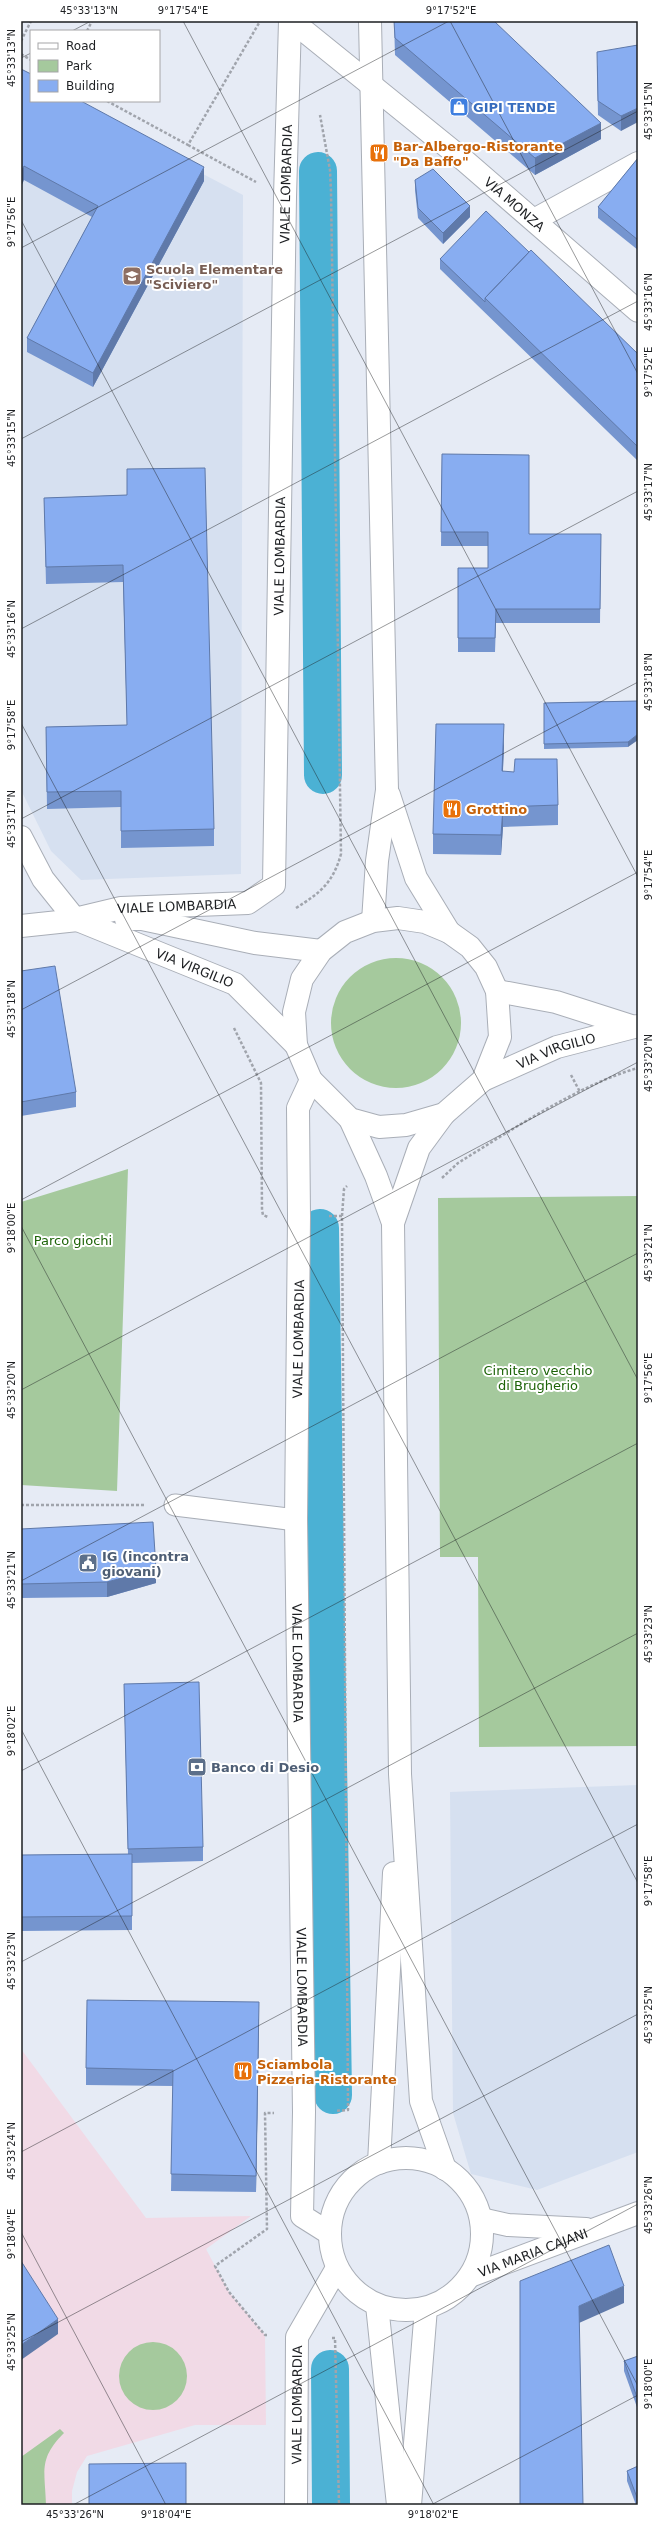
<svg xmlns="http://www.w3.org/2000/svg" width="659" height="2526" font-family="'DejaVu Sans',sans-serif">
  <rect width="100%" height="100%" fill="#e6ebf5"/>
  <!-- commercial -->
  <path fill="#f1dae6" d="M21,2049L146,2218L251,2216L206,2249L229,2292L265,2335L266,2425H195L87,2456L77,2472L72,2491V2505H21Z"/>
  <!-- built -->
  <path fill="#d6e0f0" d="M21,78L31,101H64L243,195L241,874L81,880L51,851L21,790Z
    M638,1785V2152L537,2190L471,2174L453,2113L450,1792Z"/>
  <!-- green -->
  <path fill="#a5c99d" d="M331 1023a65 65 0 1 1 130 0a65 65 0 1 1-130 0Z
    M128,1169L117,1491L21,1485V1202Z
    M638,1196V1746L479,1747L478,1557H440L438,1198Z
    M119 2376a34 34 0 1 1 68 0a34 34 0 1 1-68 0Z
    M60,2429L64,2433C38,2459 45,2471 46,2505H22L21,2457Z"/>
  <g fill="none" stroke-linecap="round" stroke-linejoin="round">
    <!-- canal -->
    <path stroke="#4bb1d4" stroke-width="38" d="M318,171L323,775
      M320,1228L333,2095
      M330,2369L331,2505"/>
    <!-- lane casing -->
    <g stroke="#a9aeb7" stroke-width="23">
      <path id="lane" d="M175,1505L296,1520"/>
    </g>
    <!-- street casing -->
    <g stroke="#a9aeb7" stroke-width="24">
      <g id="street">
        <path d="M292,21L370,84"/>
        <path d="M534,220L638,163"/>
        <path id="s1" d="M21,837L43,879L75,919L235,984L296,1045"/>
        <path id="s2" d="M75,919L121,908L248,903L274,885L285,197L290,21"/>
        <path d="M126,919H142L255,943L321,951"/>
        <path d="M21,926L87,919"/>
        <path d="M497,991L556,1002L631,1026"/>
        <path id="s3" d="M311,1080L298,1108L299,1217L296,1520L304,2112L302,2216L329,2233"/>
        <path id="s4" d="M483,1080L557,1047L638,1026"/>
        <path d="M481,2219L508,2225L586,2229"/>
        <path id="s5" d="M470,2276L638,2213"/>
        <path id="s6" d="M296,2505L297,2337L337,2268"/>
      </g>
    </g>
    <!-- secondary casing -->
    <g stroke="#a9aeb7" stroke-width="24">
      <g id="secondary">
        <path d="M370,21L387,790L377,861L373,921"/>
        <path id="s7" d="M370,84L465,161L638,311"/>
        <path d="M389,795L416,878L449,932"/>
        <path d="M398,918L425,922L449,932L470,947L486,967L497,991L500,1037L483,1080L444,1114L406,1125L379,1127L350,1119L311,1080L296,1045L294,1012L302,979L321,951L345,932L373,921Z"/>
        <path d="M350,1119L376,1176L393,1223L400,1774L421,2101L445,2169"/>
        <path d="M393,1223L419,1148L444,1114"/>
        <circle cx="406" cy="2234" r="76"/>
        <path d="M379,2163L394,1873"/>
        <path d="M377,2305L398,2505"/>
        <path d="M410,2505L426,2308"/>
      </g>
    </g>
    <!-- path -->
    <path stroke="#a0a4ac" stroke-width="2.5" stroke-dasharray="3 2" stroke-linecap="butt" d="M87,31L92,21
      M21,41L31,21
      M21,54L31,60
      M107,101L188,145L259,23
      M188,145L256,182
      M296,908C320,893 333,883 341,854L331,191L330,170L320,115
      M234,1028L261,1083L262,1210L263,1215L268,1217
      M571,1075L580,1092
      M442,1178L458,1163C510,1131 580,1084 638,1068
      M329,1216H342L348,2110L335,2111
      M342,1216L344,1189L347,1186
      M21,1505H146
      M267,2335H265L229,2292L215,2266L267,2229L265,2113H274
      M332,2338H335L339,2505"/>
    <!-- lane -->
    <use href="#lane" stroke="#fff" stroke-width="21"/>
    <!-- street -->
    <use href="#street" stroke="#fff" stroke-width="22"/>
    <!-- secondary -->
    <use href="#secondary" stroke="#fff" stroke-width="22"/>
  </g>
  <!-- wall -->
  <path fill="#7595cf" d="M394,21H494L601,139L535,175L395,55Z
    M638,45L621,131L598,115L597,66Z
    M21,69L204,181L93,387L27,352V338L92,217L24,180Z
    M638,158V250L598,218V207Z
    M415,180L470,217L443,244L418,218L415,190Z
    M529,252L638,354V461L440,269V259Z
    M442,454L529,534H601L600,623H496L495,652H458V568H488V546H441Z
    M127,469L214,829V846L121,848V807L47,809L46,727L127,725L123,582L46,584L44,498L127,495Z
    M638,701L628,747L544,749V703Z
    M504,744L503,771L558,805V825L503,827L501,855L433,854V834Z
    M21,971L76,1092V1107L21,1116Z
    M21,1529L156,1583L107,1597L21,1598Z
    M124,1684L203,1847V1861L132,1863V1930L21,1931V1855L128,1854Z
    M259,2019L256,2192L171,2191L173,2086L86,2085V2068Z
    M638,2356V2410L624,2371V2361Z
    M638,2466V2505H636L627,2481V2471Z"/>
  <!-- shaded-wall -->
  <path fill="#5f79a9" d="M638,108V122L621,131V116Z
    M601,123V139L535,175V158Z
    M24,166V180L21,187V172Z
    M204,167V181L93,387V373Z
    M470,206V217L443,244V233Z
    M504,724V744L502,791V771Z
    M638,734V740L628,747V742Z
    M503,807V827L501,855V835Z
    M156,1569V1583L107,1597V1582Z
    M259,2002V2019L256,2192V2176Z
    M624,2286V2303L579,2323V2306Z
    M58,2319V2334L21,2360V2345Z"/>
  <!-- building -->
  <path fill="#88adf1" stroke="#5f79a9" d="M394,21H494L601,123L535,158L395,38Z
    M638,45V108L621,116L598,101L597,52Z
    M21,69L31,74V101H81L204,167L93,373L27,338L98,206L24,166L21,172Z
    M638,158V240L598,207Z
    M433,169L470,206L443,233L418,208L415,180Z
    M486,211L529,252L485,298V302L440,259Z
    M531,250L638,354V447L485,298Z
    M442,454L529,455V534H601L600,609H496L495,638H458V568H488V532H441Z
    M205,468L214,829L121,831V791L47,792L46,727L127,725L123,565L46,567L44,498L127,495V469Z
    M638,701V734L628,742L544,744V703Z
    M436,724H504L502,771L514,772L515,759H557L558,805L503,807L501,835L433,834Z
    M55,966L76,1092L21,1102V971Z
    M153,1522L156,1569L107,1582L21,1584V1529Z
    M199,1682L203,1847L128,1849L124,1684Z
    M132,1854V1916L21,1917V1855Z
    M87,2000L259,2002L256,2176L171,2174L173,2070L86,2068Z
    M609,2245L624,2286L579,2306L583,2505H520V2281Z
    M21,2261L58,2319L21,2345Z
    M638,2356V2400L624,2361Z
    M186,2463V2505H89V2464Z
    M638,2466V2500L627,2471Z"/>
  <!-- ticks -->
  <path fill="none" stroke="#1d1f22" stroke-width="1" stroke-opacity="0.45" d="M183,21L638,877M450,21L638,374M72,31L91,21M21,58L31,53M21,220L638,1380M21,248L449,21M21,439L638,111M21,629L638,301M21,723L638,1883M21,819L638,491M21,1010L638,682M21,1200L638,872M21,1226L638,2386M21,1390L638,1062M21,1581L638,1253M21,1729L434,2505M21,1771L638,1443M21,1962L638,1633M21,2152L638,1824M21,2232L166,2505M21,2342L638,2014M73,2505L638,2204M431,2505L638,2395"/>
  <!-- icons -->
  <defs>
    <g id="shop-square" transform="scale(1)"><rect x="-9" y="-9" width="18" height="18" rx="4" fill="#3f7fe0" stroke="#fff"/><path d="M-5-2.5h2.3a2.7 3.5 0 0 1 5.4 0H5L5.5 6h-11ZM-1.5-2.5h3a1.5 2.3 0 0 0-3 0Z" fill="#fff"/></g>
    <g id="restaurant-square" transform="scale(1)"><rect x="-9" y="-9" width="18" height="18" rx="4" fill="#e8710a" stroke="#fff"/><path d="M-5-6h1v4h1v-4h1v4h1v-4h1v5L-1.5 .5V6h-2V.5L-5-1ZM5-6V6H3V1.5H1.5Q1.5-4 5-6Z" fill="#fff"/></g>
    <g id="school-square" transform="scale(1)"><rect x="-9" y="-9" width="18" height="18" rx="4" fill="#8d6e63" stroke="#fff"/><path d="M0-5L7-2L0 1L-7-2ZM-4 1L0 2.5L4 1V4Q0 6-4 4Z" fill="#fff"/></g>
    <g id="civic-square" transform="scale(1)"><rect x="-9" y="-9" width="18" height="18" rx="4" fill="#5c6f8a" stroke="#fff"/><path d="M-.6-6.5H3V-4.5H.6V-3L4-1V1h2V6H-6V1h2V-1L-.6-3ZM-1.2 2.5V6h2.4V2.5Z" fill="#fff"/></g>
    <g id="bank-square" transform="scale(1)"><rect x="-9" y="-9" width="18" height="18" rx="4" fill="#5c6f8a" stroke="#fff"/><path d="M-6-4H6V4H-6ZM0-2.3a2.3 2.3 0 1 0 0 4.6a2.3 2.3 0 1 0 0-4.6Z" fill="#fff"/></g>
  </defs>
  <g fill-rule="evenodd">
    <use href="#shop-square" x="459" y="107"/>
    <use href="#restaurant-square" x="379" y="153"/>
    <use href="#school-square" x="132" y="276"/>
    <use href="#restaurant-square" x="452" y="809"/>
    <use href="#civic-square" x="88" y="1563"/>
    <use href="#bank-square" x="197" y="1767"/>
    <use href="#restaurant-square" x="243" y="2071"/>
  </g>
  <g text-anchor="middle" stroke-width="4" stroke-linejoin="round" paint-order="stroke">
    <!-- shop labels -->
    <g font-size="13" font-weight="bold" fill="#366cbe" stroke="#fff" text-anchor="start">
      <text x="473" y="112">GIPI TENDE</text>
    </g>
    <!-- food labels -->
    <g font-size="13" font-weight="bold" fill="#c56008" stroke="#fff" text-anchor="start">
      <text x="393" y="151">Bar-Albergo-Ristorante<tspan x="393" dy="15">"Da Baffo"</tspan></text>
      <text x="466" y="814">Grottino</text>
      <text x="257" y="2069">Sciambola<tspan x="257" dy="15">Pizzeria-Ristorante</tspan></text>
    </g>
    <!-- street labels -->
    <g font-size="13" fill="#1d1f22" stroke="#fff">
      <text dy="5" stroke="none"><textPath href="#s2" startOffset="907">VIALE LOMBARDIA</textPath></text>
      <text dy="5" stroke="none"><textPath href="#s7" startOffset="188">VIA MONZA</textPath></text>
      <text dy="5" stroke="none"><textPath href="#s2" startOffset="535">VIALE LOMBARDIA</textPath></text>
      <text dy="5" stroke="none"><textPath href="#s2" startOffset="103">VIALE LOMBARDIA</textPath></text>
      <text dy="5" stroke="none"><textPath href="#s1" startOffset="228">VIA VIRGILIO</textPath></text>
      <text dy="5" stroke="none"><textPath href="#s4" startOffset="79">VIA VIRGILIO</textPath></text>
      <text transform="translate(298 1339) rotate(-89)" y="5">VIALE LOMBARDIA</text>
      <text dy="5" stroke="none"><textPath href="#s3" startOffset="586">VIALE LOMBARDIA</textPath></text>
      <text dy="5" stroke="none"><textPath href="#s3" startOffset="910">VIALE LOMBARDIA</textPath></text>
      <text dy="5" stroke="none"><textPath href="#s5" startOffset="67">VIA MARIA CAJANI</textPath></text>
      <text dy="5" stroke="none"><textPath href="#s6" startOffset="100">VIALE LOMBARDIA</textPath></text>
    </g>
    <!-- education labels -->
    <g font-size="13" font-weight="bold" fill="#785e54" stroke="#fff" text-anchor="start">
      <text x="146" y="274">Scuola Elementare<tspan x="146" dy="15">"Sciviero"</tspan></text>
    </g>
    <!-- park labels -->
    <g font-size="13" fill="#1d6308" stroke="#fff">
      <text x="73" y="1245">Parco giochi</text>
      <text x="538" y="1375">Cimitero vecchio<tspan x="538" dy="15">di Brugherio</tspan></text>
    </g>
    <!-- service labels -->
    <g font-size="13" font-weight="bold" fill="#4e5e75" stroke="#fff" text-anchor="start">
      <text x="102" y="1561">IG (incontra<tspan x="102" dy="15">giovani)</tspan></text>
      <text x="211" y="1772">Banco di Desio</text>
    </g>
  </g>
  <!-- border -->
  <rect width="659" height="2526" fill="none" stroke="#ffffff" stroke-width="44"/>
  <!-- legend -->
  <rect x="30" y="30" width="130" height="72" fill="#ffffff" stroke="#a5a5a7"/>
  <rect x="38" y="43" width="20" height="6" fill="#ffffff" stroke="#a5a5a7"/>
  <text x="66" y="50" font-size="12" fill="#1d1f22">Road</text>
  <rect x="38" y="60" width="20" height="12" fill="#a5c99d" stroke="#a5a5a7"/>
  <text x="66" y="70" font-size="12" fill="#1d1f22">Park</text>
  <rect x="38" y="80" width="20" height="12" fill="#88adf1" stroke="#a5a5a7"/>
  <text x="66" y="90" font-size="12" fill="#1d1f22">Building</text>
  <rect x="22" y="22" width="615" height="2482" fill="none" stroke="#1d1f22" stroke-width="1.5"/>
  <g font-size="10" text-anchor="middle" fill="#1d1f22">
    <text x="89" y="14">45°33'13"N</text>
    <text x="183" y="14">9°17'54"E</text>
    <text x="451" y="14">9°17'52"E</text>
    <text transform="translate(11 58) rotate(-90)" y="4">45°33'13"N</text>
    <text transform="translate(648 111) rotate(-90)" y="4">45°33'15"N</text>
    <text transform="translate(11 222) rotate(-90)" y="4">9°17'56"E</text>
    <text transform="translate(648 302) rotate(-90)" y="4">45°33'16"N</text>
    <text transform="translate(648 372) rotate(-90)" y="4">9°17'52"E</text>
    <text transform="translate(11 438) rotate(-90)" y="4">45°33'15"N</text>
    <text transform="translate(648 492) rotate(-90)" y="4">45°33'17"N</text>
    <text transform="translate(11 629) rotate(-90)" y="4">45°33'16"N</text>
    <text transform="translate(648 682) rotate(-90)" y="4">45°33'18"N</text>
    <text transform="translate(11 725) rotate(-90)" y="4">9°17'58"E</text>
    <text transform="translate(11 819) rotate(-90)" y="4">45°33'17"N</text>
    <text transform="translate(648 875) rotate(-90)" y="4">9°17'54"E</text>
    <text transform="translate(11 1009) rotate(-90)" y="4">45°33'18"N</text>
    <text transform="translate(648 1063) rotate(-90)" y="4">45°33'20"N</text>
    <text transform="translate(11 1228) rotate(-90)" y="4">9°18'00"E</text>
    <text transform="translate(648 1253) rotate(-90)" y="4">45°33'21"N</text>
    <text transform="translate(648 1378) rotate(-90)" y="4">9°17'56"E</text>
    <text transform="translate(11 1390) rotate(-90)" y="4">45°33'20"N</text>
    <text transform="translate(11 1580) rotate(-90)" y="4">45°33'21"N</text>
    <text transform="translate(648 1634) rotate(-90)" y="4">45°33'23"N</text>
    <text transform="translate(11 1731) rotate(-90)" y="4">9°18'02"E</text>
    <text transform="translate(648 1881) rotate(-90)" y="4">9°17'58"E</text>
    <text transform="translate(11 1961) rotate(-90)" y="4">45°33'23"N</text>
    <text transform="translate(648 2015) rotate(-90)" y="4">45°33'25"N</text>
    <text transform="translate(11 2151) rotate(-90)" y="4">45°33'24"N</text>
    <text transform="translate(648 2205) rotate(-90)" y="4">45°33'26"N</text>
    <text transform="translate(11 2234) rotate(-90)" y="4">9°18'04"E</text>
    <text transform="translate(11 2342) rotate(-90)" y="4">45°33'25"N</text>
    <text transform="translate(648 2384) rotate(-90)" y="4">9°18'00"E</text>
    <text x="75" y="2518">45°33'26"N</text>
    <text x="166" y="2518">9°18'04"E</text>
    <text x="433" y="2518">9°18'02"E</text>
  </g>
</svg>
